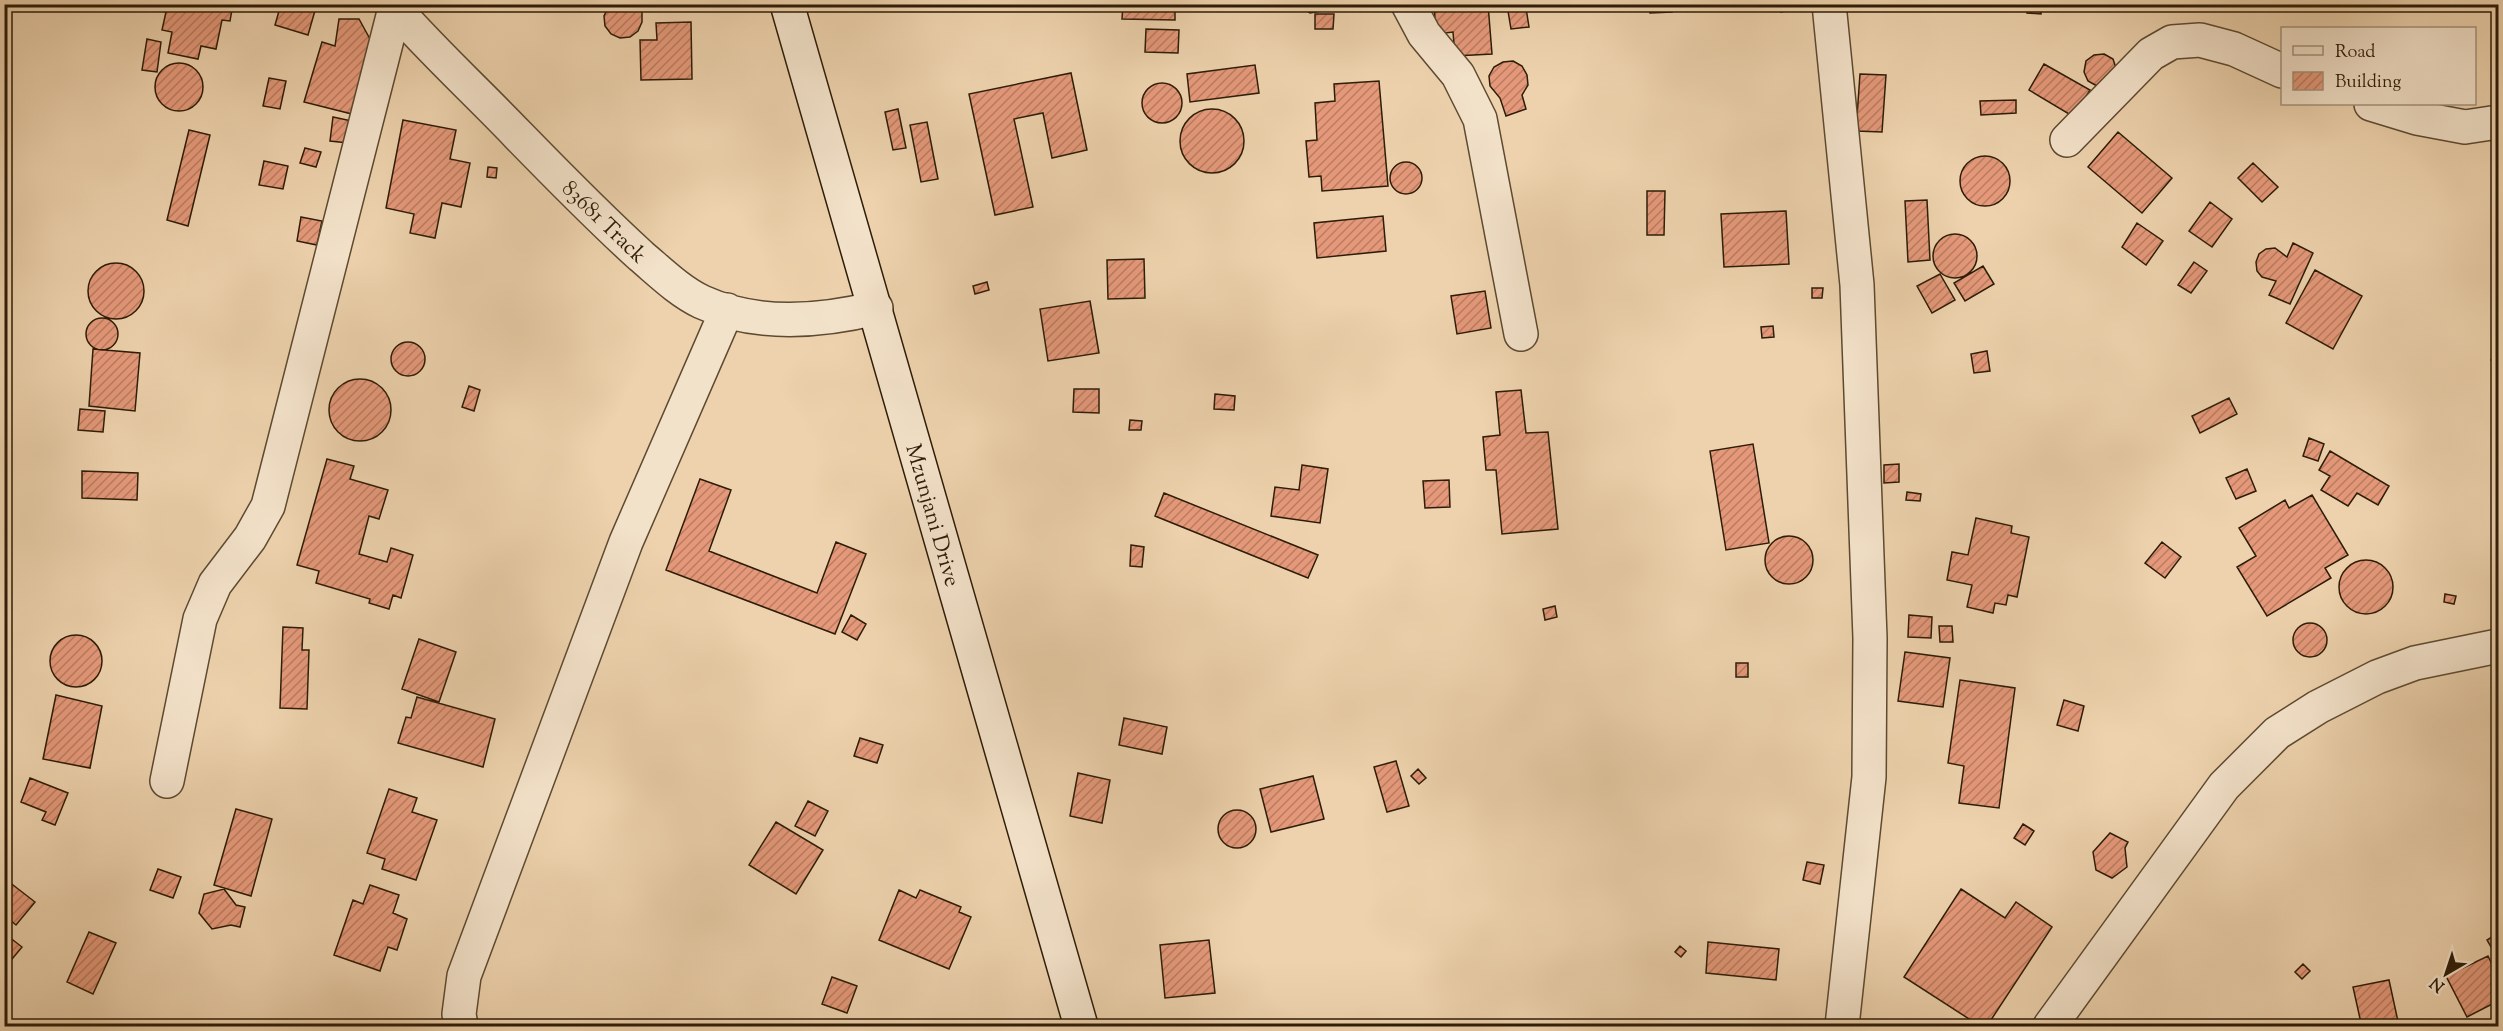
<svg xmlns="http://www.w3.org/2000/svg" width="2503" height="1031" font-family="'Sorts Mill Goudy',serif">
  <defs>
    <pattern id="building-hatch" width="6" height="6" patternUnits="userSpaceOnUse" patternTransform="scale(1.5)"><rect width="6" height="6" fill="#e5997a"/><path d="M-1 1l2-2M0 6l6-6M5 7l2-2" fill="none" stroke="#ba7c62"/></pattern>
  </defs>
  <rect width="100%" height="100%" fill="#edd2ad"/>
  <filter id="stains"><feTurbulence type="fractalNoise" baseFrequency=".00333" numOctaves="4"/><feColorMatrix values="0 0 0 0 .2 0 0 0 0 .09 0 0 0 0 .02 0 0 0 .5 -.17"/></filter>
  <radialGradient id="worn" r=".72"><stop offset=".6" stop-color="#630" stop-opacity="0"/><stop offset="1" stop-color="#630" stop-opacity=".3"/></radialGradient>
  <!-- building -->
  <path fill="url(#building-hatch)" stroke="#2d1c07" stroke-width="1.5" d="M147,4H233L230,21L222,20L216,49L201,46L198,59L168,53L172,32L162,30L166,12L146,8Z
    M281,4H306L316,7L308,35L275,25Z
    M610,4H637L642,12V22L638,31L630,37L620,38L611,34L605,26L604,16Z
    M1123,4H1175V20L1122,19Z
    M1296,4H1331L1321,11L1310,13Z
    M1434,4H1488L1492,54L1455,56L1453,32L1436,34Z
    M1649,4H1672V12L1650,13Z
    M1779,4H1798L1799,7L1781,12Z
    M2027,4H2041V14L2027,13Z
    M1526,8L1529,27L1511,29L1508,11Z
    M1315,14H1334L1333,29H1315Z
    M339,19H359L370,39L352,114L304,102L322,42L335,46Z
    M691,22L692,79L641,80L640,40H657L656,23Z
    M1146,29L1179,30L1178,53L1145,52Z
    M147,39L161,42L157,72L142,70Z
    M2104,54L2113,59L2116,68L2097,86L2088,81L2084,72L2086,61L2094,55Z
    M1513,61L1522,66L1527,75L1528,85L1522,95L1526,109L1506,116L1500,98L1490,86L1489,76L1494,67L1503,62Z
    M155 87a24 24 0 1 1 48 0a24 24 0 1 1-48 0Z
    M2044,64L2090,90L2074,117L2029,90Z
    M1255,65L1259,93L1190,102L1187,74Z
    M1071,73L1087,150L1052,158L1043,113L1014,119L1033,207L995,215L969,94Z
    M1860,74L1886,75L1882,132L1856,131Z
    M269,78L286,81L280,109L263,106Z
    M1379,81L1388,186L1322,191L1321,176L1309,177L1306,141L1317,140L1315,103L1335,101L1334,84Z
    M1142 103a20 20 0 1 1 40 0a20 20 0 1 1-40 0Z
    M2016,100V113L1981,115L1980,101Z
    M1180 141a32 32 0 1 1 64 0a32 32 0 1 1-64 0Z
    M898,109L906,148L893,150L885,112Z
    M333,117L352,121L348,143L330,141Z
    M403,120L456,130L450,159L470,163L461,207L442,203L435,238L410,233L414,214L386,208Z
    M927,122L938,179L921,182L910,125Z
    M189,130L210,135L188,226L167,220Z
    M2118,132L2172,178L2142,213L2088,167Z
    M305,148L321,152L316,167L300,163Z
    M1960 181a25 25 0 1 1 50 0a25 25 0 1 1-50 0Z
    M264,161L288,166L283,189L259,185Z
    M1390 178a16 16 0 1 1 32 0a16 16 0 1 1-32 0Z
    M2253,163L2278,187L2262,202L2238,178Z
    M488,167L497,168L496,178L487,177Z
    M1647,191H1665L1664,235H1647Z
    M1927,200L1930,260L1908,262L1905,201Z
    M2210,202L2232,219L2212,247L2189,231Z
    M1786,211L1789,264L1724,267L1721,214Z
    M1383,216L1386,251L1317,258L1314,223Z
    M301,217L322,221L317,245L297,241Z
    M2137,223L2163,241L2146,265L2122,247Z
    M1933 256a22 22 0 1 1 44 0a22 22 0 1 1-44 0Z
    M2293,243L2313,253L2290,304L2269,295L2276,281L2262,277L2257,271L2256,262L2259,254L2266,249L2275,248L2287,257Z
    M1144,259L1145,298L1108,299L1107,260Z
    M2194,262L2207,271L2191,293L2178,285Z
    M88 291a28 28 0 1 1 56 0a28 28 0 1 1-56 0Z
    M1983,266L1994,284L1965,301L1954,283Z
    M2315,270L2362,296L2333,349L2286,323Z
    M1940,274L1955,300L1932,313L1917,286Z
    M987,282L989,290L975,294L973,286Z
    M1812,288H1823L1822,298H1812Z
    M1485,291L1491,328L1457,334L1451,296Z
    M1090,301L1099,353L1048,361L1040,309Z
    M86 334a16 16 0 1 1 32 0a16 16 0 1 1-32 0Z
    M1773,326L1774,337L1762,338L1761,327Z
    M391 359a17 17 0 1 1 34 0a17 17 0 1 1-34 0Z
    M93,349L140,353L135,411L89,406Z
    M2495,350L2498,351V363L2491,360Z
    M1987,351L1990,371L1974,373L1971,354Z
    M329 410a31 31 0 1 1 62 0a31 31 0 1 1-62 0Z
    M469,386L480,390L474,411L462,407Z
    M1074,389H1099V413L1073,412Z
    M1521,390L1526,433L1548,432L1558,529L1502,534L1496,470H1486L1483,437L1500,435L1496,392Z
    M1215,394L1235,396L1234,410L1214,409Z
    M2229,398L2237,414L2200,433L2192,416Z
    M80,409L105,411L103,432L78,430Z
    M1130,420L1142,421L1141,430H1129Z
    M2309,438L2324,444L2318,461L2303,456Z
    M1753,444L1769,543L1726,550L1710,451Z
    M2330,451L2389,486L2378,505L2357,493L2348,506L2321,490L2330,476L2319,470Z
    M327,459L354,466L350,479L388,490L379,519L369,516L359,554L387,562L391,548L413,555L401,598L393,595L389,609L369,603L370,599L316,583L319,571L297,565Z
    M1899,464V482L1884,483V465Z
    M1302,465L1328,469L1320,523L1271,516L1275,487L1299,490Z
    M2247,469L2256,491L2236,499L2226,478Z
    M82,471L138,473L137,500L82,498Z
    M700,479L731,490L709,551L817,593L836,542L866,554L835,634L666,570Z
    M1449,480L1450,507L1425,508L1423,481Z
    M1907,492L1921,494L1920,501L1906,500Z
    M1164,493L1318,555L1308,578L1155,516Z
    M2312,495L2348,555L2325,568L2331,578L2267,616L2237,567L2256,556L2239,528L2285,500L2289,508Z
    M1976,518L2012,526L2011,533L2029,537L2017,597L2008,595L2006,605L1995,603L1993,613L1967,607L1972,585L1947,580L1952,552L1968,555Z
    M1765 560a24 24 0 1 1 48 0a24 24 0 1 1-48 0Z
    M2162,542L2181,557L2165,578L2145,563Z
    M1131,545L1144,547L1142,567L1130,566Z
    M2339 587a27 27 0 1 1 54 0a27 27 0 1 1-54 0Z
    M2445,594L2456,596L2454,604L2444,602Z
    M1555,606L1557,617L1545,620L1543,609Z
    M851,615L866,624L857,640L842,632Z
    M1909,615L1932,617L1931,638L1908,637Z
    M2293 640a17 17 0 1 1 34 0a17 17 0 1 1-34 0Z
    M1939,626H1952L1953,642H1940Z
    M283,627L303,628L302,650H309L307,709L280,708Z
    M50 661a26 26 0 1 1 52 0a26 26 0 1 1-52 0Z
    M419,639L456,652L439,702L402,689Z
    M1905,652L1950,658L1943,707L1898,701Z
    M1736,663H1748V677H1736Z
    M1960,680L2015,688L1999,808L1959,803L1964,766L1948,763Z
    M56,695L102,706L90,768L43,759Z
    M417,697L495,719L483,767L398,743L406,717L411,718Z
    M2064,700L2084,706L2078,731L2057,725Z
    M1124,718L1167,727L1162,754L1119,745Z
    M860,738L883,745L877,763L854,756Z
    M1396,761L1409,806L1387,812L1374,767Z
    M1418,769L1426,778L1419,784L1411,776Z
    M1078,773L1110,780L1102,823L1070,816Z
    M1313,776L1324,819L1271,832L1260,789Z
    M30,778L68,793L55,825L42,820L46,812L21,802Z
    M389,789L417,798L412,812L437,820L416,880L382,869L385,859L367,853Z
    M808,801L828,811L815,836L795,826Z
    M236,809L272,819L251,896L214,885Z
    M1218 829a19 19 0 1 1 38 0a19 19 0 1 1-38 0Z
    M776,822L823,850L796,894L749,865Z
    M2023,824L2034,831L2025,845L2014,838Z
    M2110,833L2128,842L2125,848L2127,867L2112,878L2096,870L2093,852Z
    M1807,862L1824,865L1820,884L1803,880Z
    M158,869L181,877L173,898L150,890Z
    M4,878L35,902L16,925L4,915Z
    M370,885L399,895L393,913L407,919L397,950L388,947L380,971L334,955L353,900L363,904Z
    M224,889L236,905L245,907L240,927L231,925L212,929L199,913L204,894Z
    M1961,889L2005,918L2016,902L2052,927L1987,1026H1980L1904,977Z
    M899,890L916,898L920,890L961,907L959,912L971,917L949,969L879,940Z
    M89,932L116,943L93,994L67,982Z
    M4,933L22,947L7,965L4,963Z
    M2498,933V959L2487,940Z
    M1209,940L1215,993L1165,998L1160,945Z
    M1708,942L1779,949L1776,980L1706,973Z
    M1680,946L1686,951L1681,957L1675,952Z
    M2488,956L2498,977V1001L2467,1017L2446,976Z
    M2303,964L2310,971L2302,979L2295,972Z
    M832,977L857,986L847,1013L822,1004Z
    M2389,980L2399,1026H2371L2370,1021L2361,1023L2353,987Z
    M2179,1021L2187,1026H2174Z
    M2333,1024H2347L2351,1026H2326Z"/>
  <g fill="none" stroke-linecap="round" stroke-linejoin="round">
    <!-- minor casing -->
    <g stroke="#5d4a30" stroke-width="36">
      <path id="minor" d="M391,4C431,50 476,91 518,135C558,176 598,217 641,256C660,272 679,291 702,302C757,327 819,322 876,308
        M1408,4L1424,34L1458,75L1480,119L1521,334
        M1829,4L1857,285L1870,638L1869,777L1842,1026
        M2371,104L2417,118L2465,127L2498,122
        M2067,140L2151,54L2172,42L2200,40L2234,49L2282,71
        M167,781L200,619L215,584L250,538L268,506L395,8
        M461,1026L459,1014L464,976L626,542L727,310
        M2050,1026L2224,786L2277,733L2318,707L2377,677L2415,663L2498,646"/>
    </g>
    <!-- secondary casing -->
    <g stroke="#2d1c07" stroke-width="36">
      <path id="secondary" d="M787,4L1081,1026"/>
    </g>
    <!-- minor -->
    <use href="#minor" stroke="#f3e2ca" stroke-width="33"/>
    <!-- secondary -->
    <use href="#secondary" stroke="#f3e2ca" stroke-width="33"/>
  </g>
  <g text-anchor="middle" stroke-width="4.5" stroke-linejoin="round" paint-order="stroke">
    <!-- street labels -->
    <g font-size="22" fill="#2d1c07" stroke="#f3e2ca">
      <text transform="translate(605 221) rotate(44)" y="8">83681 Track</text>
      <text transform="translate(934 515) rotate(74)" y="8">Mzunjani Drive</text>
    </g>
  </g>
  <!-- margin -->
  <rect width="2503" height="1031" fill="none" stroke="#edd2ad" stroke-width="24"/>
  <rect x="6" y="6" width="2491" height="1019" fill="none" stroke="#2d1c07" stroke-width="3"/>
  <rect x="12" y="12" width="2479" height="1007" fill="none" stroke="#2d1c07" stroke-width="1.5"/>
  <!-- legend -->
  <rect x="2281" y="27" width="195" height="78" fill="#f3e2ca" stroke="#a4937c" stroke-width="1.5"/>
  <rect x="2293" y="46" width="30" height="9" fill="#f3e2ca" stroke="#a4937c" stroke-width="1.5"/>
  <text x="2335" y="57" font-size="18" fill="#2d1c07">Road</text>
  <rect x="2293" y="72" width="30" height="18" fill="url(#building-hatch)" stroke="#a4937c" stroke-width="1.5"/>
  <text x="2335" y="87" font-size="18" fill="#2d1c07">Building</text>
  <!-- north arrow -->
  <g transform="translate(2446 974) rotate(219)" stroke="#f3e2ca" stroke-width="4.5" paint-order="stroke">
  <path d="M0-4.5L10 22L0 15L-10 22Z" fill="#2d1c07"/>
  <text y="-9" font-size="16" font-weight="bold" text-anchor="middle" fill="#2d1c07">N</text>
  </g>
  <rect width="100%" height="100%" filter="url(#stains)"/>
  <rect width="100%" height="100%" fill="url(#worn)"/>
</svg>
